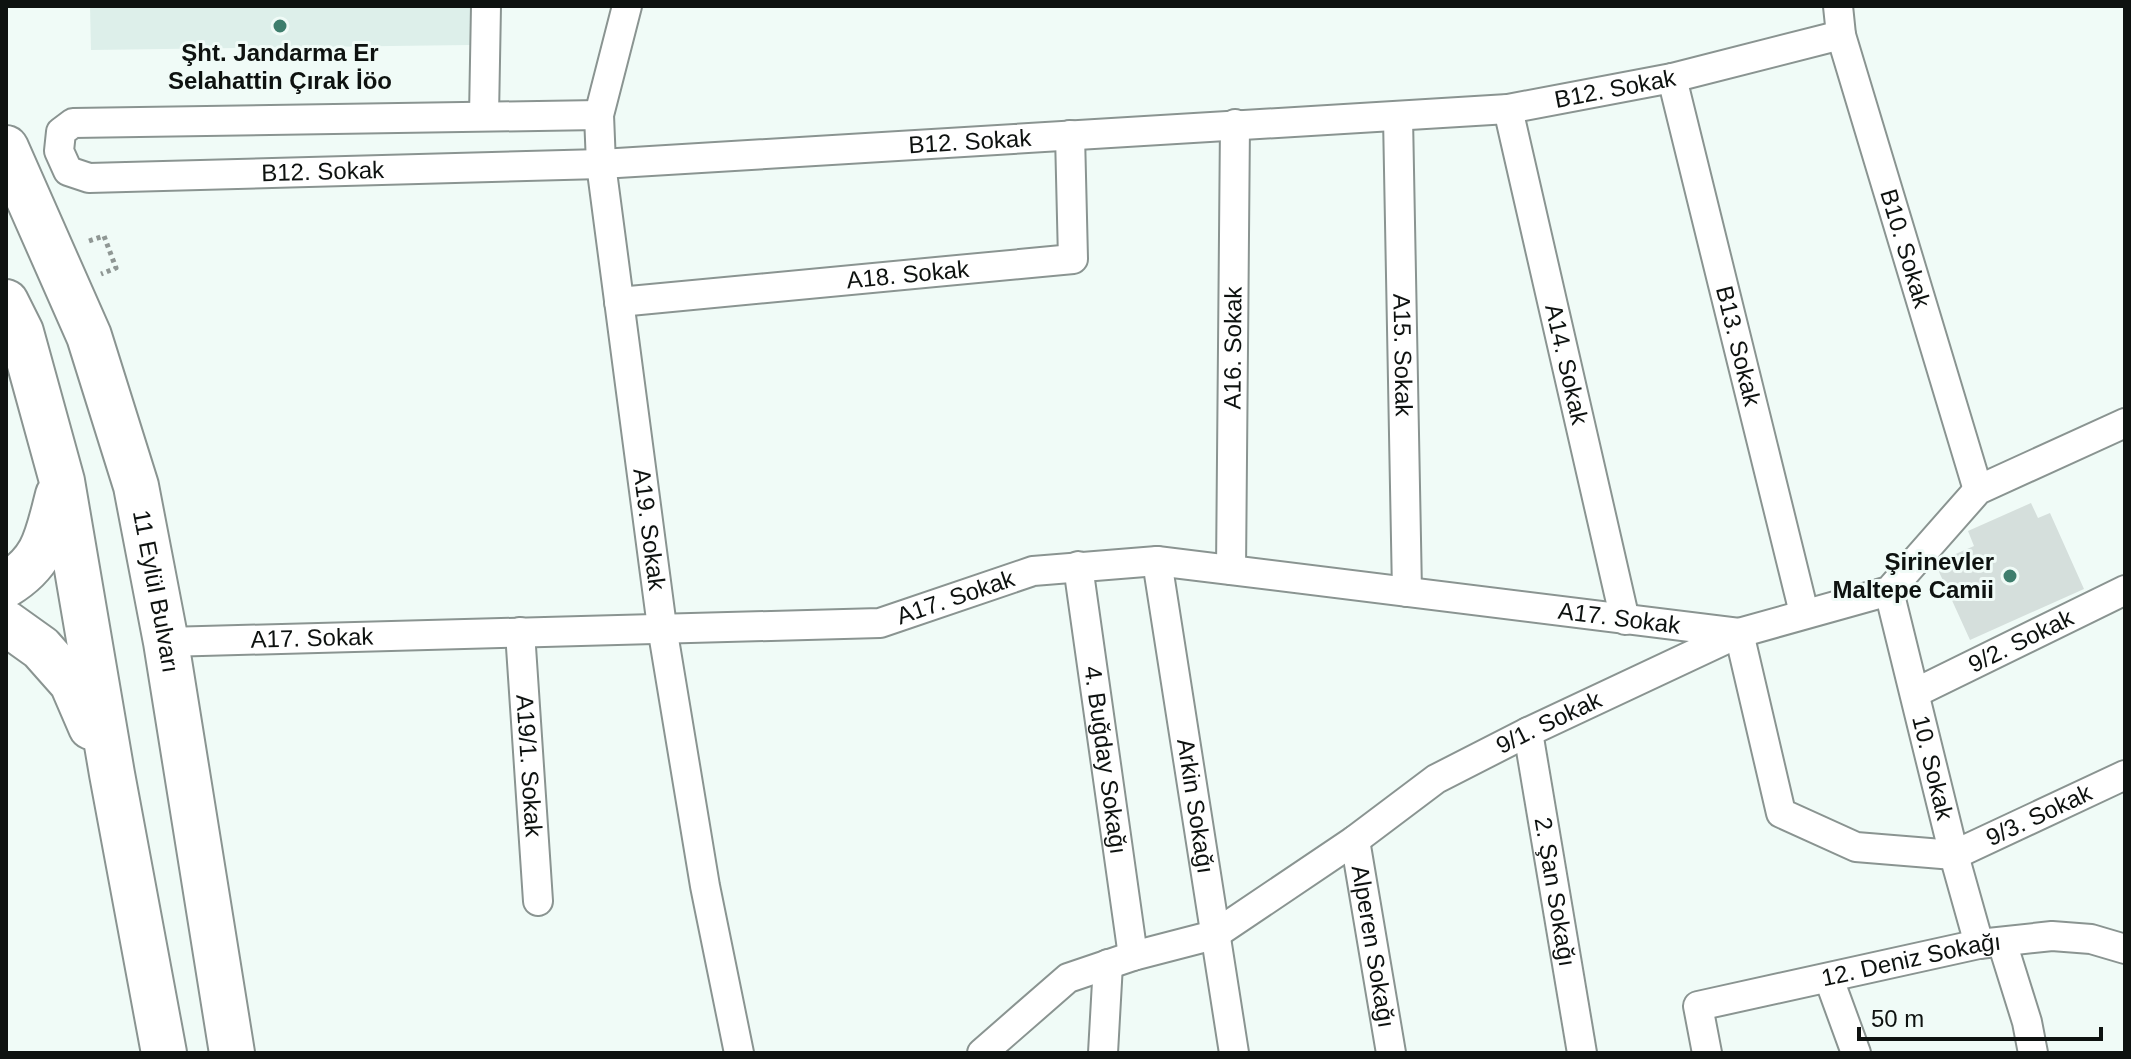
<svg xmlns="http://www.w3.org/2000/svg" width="2131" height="1059" font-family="Arial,sans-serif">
  <rect width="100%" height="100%" fill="#f0fbf7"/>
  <!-- built -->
  <path fill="#ddefea" d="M90,6H471L470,45L91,50Z"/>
  <!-- building -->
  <path fill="#d5dfdc" d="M2031,503L2038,518L2050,513L2084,589L1970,640L1935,563L1974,546L1968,531Z"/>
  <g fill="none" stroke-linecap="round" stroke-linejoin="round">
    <!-- street casing -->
    <g stroke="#8a9491" stroke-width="32">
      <g id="street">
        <path id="s1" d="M627,6L599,115L601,164L662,627L705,886L739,1053"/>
        <path id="s2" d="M1838,6L1841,35L1978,490"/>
        <path id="s3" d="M1672,78L1804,613"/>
        <path id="s4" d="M1508,109L1625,620"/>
        <path id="s5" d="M599,115L73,123L61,132L59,151L68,171L89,178L601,164L1508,109L1672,78L1841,35"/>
        <path d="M484,116L486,6"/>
        <path id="s6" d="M1398,117L1407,592"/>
        <path id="s7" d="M619,302L1073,259L1070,135"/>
        <path id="s8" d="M1157,561L1234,1053"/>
        <path id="s9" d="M1078,566L1133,956"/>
        <path id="s10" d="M1231,570L1235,124"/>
        <path id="s11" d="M1889,591L1954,855L1979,944"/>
        <path id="s12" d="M520,632L538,901"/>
        <path id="s13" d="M166,642L880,623L1033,571L1157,561L1739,633L1781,813L1856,847L1954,855L2125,775"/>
        <path id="s14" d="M1915,693L2125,590"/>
        <path id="s15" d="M1528,732L1582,1053"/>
        <path id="s16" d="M1355,840L1391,1053"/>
        <path d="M2002,942L2027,1022L2033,1053"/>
        <path d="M1829,979L1856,1053"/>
        <path id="s17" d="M982,1053L1068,978L1133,956L1214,935L1355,840L1436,779L1528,732L1739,633L1889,591L1978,490L2125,423"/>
        <path d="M1103,1053L1108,964"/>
        <path id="s18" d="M1707,1053L1698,1006L1979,944L2052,936L2091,939L2125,949"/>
      </g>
    </g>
    <!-- primary casing -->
    <g stroke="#8a9491" stroke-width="48">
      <g id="primary">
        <path id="s19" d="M6,148L89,336L136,486L166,642L232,1053"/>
        <path d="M6,302L21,332L62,481L112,774L164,1053"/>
        <path d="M6,585C45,561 47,537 58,495"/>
        <path d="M6,623L41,648L72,683L91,727"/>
      </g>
    </g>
    <!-- path -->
    <path stroke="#8f9794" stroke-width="5" stroke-dasharray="4 4" stroke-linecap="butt" d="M89,241L104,236L116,268L101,274"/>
    <!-- street -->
    <use href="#street" stroke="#fff" stroke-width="28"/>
    <!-- primary -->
    <use href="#primary" stroke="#fff" stroke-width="44"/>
  </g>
  <!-- markers -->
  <g fill="#3e7e6d" stroke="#f0fbf7" stroke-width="3">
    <circle cx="280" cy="26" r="8"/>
    <circle cx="2010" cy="576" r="8"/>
  </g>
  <g text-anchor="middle" stroke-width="6" stroke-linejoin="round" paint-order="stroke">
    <!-- poi labels -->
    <g font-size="24" font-weight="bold" fill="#0e1210" stroke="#f0fbf7">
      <text x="280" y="61">Şht. Jandarma Er<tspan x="280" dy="28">Selahattin Çırak İöo</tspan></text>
      <text x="1994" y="570" text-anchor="end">Şirinevler<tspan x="1994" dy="28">Maltepe Camii</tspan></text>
    </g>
    <!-- street labels -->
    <g font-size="24" fill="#0e1210" stroke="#f0fbf7">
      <text dy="8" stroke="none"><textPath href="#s5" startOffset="2134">B12. Sokak</textPath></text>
      <text dy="8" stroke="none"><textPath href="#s5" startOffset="1486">B12. Sokak</textPath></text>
      <text dy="8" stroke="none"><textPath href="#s5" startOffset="838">B12. Sokak</textPath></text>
      <text dy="8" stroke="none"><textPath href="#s2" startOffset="252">B10. Sokak</textPath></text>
      <text dy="8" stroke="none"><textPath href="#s7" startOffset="290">A18. Sokak</textPath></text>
      <text dy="8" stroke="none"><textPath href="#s3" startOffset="276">B13. Sokak</textPath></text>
      <text dy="8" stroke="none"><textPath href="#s10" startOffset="222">A16. Sokak</textPath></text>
      <text dy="8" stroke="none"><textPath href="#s6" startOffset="238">A15. Sokak</textPath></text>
      <text dy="8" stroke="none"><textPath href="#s4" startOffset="262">A14. Sokak</textPath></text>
      <text dy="8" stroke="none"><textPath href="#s1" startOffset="530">A19. Sokak</textPath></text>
      <text dy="8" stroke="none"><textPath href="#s19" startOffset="470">11 Eylül Bulvarı</textPath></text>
      <text dy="8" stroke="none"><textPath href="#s13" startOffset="794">A17. Sokak</textPath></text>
      <text dy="8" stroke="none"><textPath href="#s13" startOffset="1466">A17. Sokak</textPath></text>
      <text dy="8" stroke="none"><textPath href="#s13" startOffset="146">A17. Sokak</textPath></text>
      <text dy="8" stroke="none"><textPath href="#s14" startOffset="118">9/2. Sokak</textPath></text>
      <text dy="8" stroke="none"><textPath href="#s17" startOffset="664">9/1. Sokak</textPath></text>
      <text dy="8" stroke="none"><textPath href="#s9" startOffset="196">4. Buğday Sokağı</textPath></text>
      <text dy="8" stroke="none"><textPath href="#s12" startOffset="134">A19/1. Sokak</textPath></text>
      <text dy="8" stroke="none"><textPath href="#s11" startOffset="182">10. Sokak</textPath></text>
      <text dy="8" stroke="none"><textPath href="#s8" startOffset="248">Arkin Sokağı</textPath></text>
      <text dy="8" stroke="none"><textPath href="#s13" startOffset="2046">9/3. Sokak</textPath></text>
      <text dy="8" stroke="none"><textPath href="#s15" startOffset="162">2. Şan Sokağı</textPath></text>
      <text dy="8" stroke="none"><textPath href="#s16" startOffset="108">Alperen Sokağı</textPath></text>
      <text dy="8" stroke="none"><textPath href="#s18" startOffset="266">12. Deniz Sokağı</textPath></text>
    </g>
  </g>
  <!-- border -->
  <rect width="2131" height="1059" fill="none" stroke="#0e1210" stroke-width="16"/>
  <!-- scale -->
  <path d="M1859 1027v12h242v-12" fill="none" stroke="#0e1210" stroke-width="4"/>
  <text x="1871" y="1027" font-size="24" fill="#0e1210" stroke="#f0fbf7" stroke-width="6" paint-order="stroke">50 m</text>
</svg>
